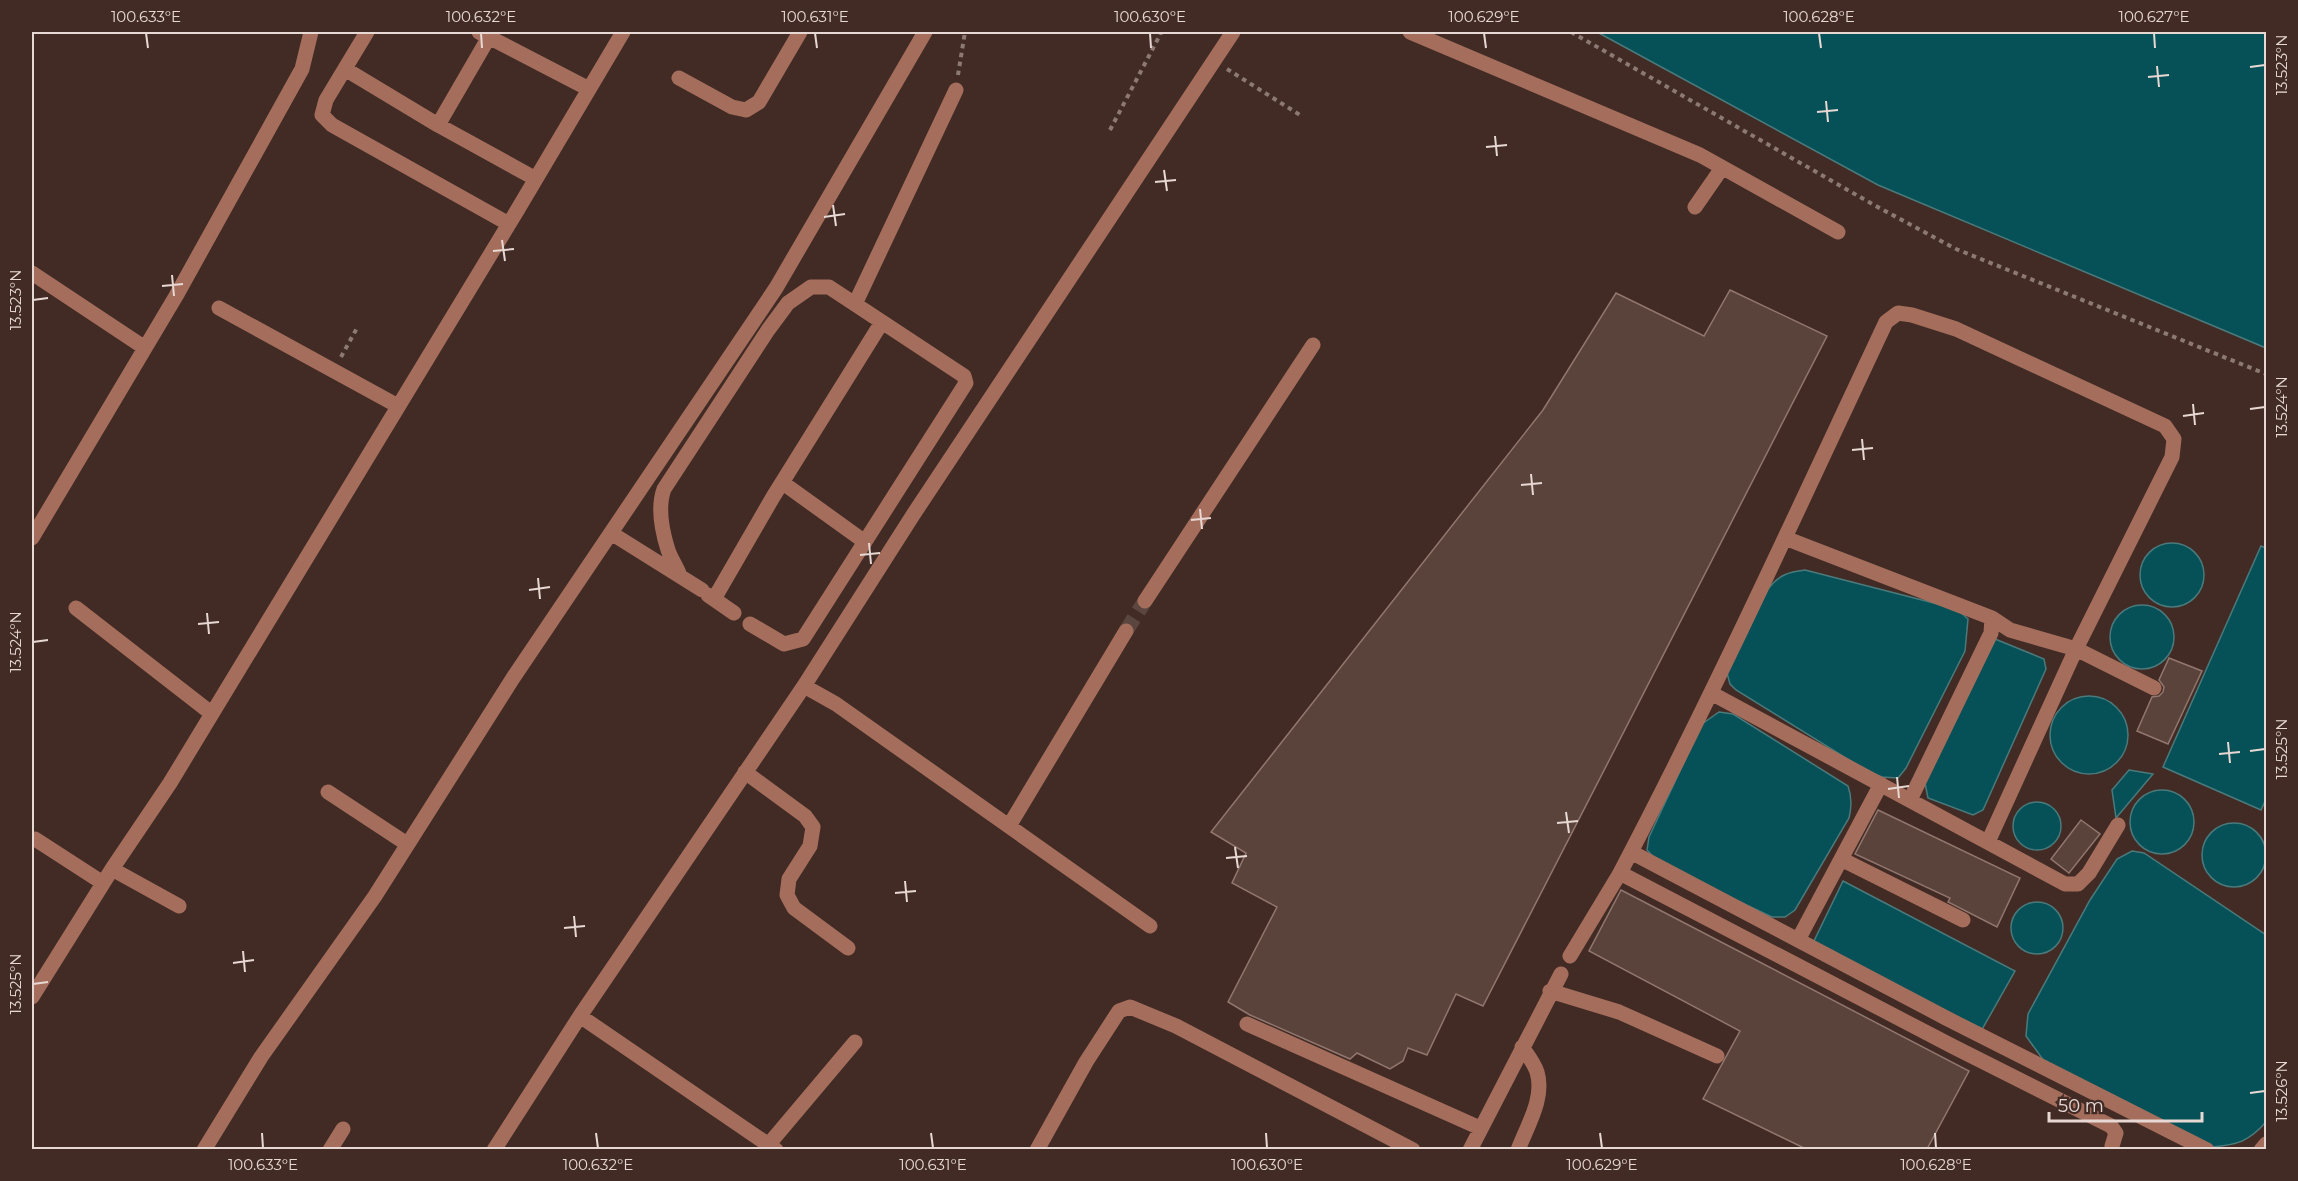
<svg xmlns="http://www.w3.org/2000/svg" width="2298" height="1181" font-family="Montserrat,sans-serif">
  <rect width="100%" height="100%" fill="#422b25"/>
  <!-- water -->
  <path fill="#065157" stroke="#4a7a7c" stroke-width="1.5" d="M1597,32H2266V348L1878,185Z
    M2140 575a32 32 0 1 1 64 0a32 32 0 1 1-64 0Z
    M2261,546L2266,548V799L2261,810L2163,767Z
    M1805,570L1957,609L1968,619L1965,651L1906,768L1898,778L1882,777L1867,771L1736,690L1730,684L1727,673L1768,589C1779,575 1788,572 1805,570Z
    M2110 637a32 32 0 1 1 64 0a32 32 0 1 1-64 0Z
    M1995,639L2044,659L2046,669L1983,810L1973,815L1928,798L1925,783Z
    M2050 735a39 39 0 1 1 78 0a39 39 0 1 1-78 0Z
    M1719,712L1733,714L1848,786C1852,797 1852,806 1849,818L1795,910L1785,917H1772L1661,865L1647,850L1649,837L1702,724Z
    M2129,770L2153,774L2116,818L2112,790Z
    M2130 822a32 32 0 1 1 64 0a32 32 0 1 1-64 0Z
    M2013 826a24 24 0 1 1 48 0a24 24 0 1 1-48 0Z
    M2202 855a32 32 0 1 1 64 0a32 32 0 1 1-64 0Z
    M2132,851L2144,853L2266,935V1122C2249,1141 2238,1145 2212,1147L2044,1061L2026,1036L2028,1014L2090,900L2117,859Z
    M1843,881L2015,971L1980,1033L1813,943Z
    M2011 928a26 26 0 1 1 52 0a26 26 0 1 1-52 0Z"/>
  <!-- building -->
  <path fill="#5a433b" stroke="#91776e" stroke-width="1.5" d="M1730,290L1827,336L1483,1006L1456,994L1427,1055L1408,1048L1403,1061L1390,1069L1357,1053L1350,1059L1250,1015L1228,1002L1277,907L1232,883L1246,853L1211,832L1543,410L1616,293L1704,336Z
    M2169,658L2202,671L2168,744L2137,731L2152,697L2159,696L2163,692L2164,687L2159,680Z
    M1878,810L2020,878L1997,927L1948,902L1950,898L1855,854Z
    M2081,820L2100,834L2069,873L2051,859Z
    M1621,890L1969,1071L1927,1149H1806L1703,1099L1740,1031L1589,951Z"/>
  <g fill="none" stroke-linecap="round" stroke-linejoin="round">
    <!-- minor-tunnel -->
    <path stroke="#5b453f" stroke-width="15" stroke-dasharray="15 8" stroke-linecap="butt" d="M1126,631L1145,601"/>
    <!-- path -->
    <path stroke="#8d7974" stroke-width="4" stroke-dasharray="4.5 4.5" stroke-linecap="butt" d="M1571,32L1874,205L1956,249L2266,374
      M1227,69L1300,115
      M958,75L965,32
      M1110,130L1161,33L1158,32
      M341,357L357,328"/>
    <!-- minor -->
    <path stroke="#a56e5c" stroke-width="15" d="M367,32L326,100L322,115L332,125L509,224
      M479,32L589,89
      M1410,32L1700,155L1838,232
      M345,69L438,125L489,37
      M679,78L732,107L746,110L759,102L800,32
      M438,125L536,179
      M1695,207L1722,168
      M32,273L145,348
      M855,304L956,90
      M219,308L398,406
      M783,483L865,542
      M611,533L702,590
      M32,538L176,296L302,69L311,32
      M1785,538L1992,618
      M680,576C677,567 671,559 668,550C662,531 657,508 664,489L768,330L788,303L811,287H829L964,376L966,383L803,639L784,644L750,624
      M708,595L734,613
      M714,599L773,497L882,322
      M1145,601L1313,345
      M76,608L211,713
      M804,686L836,704L1150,926
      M1711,693L2065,884H2078L2089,873L2118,825
      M745,772L805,816L813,827L810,846L789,879L787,895L794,908L848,948
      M328,792L407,844
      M1910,800L1991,633L1992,618L2010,630L2076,649L2154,688
      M1009,826L1126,631
      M35,839L103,883
      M1631,852L1946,1018L2207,1150
      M1841,859L1963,920
      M112,869L179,906
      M1620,873C1715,692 1799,507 1886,322L1898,313L1912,315L1956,329L2165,426L2174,439L2172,457L2076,649L1988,842
      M1798,940L1881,784
      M1570,956L1620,873L1954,1047L2111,1126L2116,1133L2112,1146
      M1550,991L1619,1012L1717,1056
      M32,997L112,869L170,783L518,209L623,32
      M580,1016L776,1150
      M1247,1024L1480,1128
      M769,1144L855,1042
      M204,1150L261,1057L375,896L513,678L776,288L925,32
      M330,1150L343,1129
      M494,1150L580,1016L804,686L913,515L1233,32
      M1037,1150L1086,1062L1119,1011L1130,1007L1176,1026L1413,1150
      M1470,1150L1561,974
      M1518,1150C1527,1126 1545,1098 1537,1072C1534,1063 1527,1054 1522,1047
      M2261,1150L2266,1144"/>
  </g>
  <!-- ticks -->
  <path fill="none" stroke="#e7d8d3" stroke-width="2" d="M146,33L148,48M481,33L482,48M815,33L817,48M1150,33L1151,48M1484,33L1486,48M1819,33L1821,48M2154,33L2155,48M2157,66L2159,87M2250,67L2265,65M2148,77L2169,75M1826,101L1828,122M1817,112L1838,110M1495,136L1497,156M1486,147L1507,145M1164,170L1167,191M1155,182L1176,180M833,205L836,226M824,217L845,214M502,240L505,261M493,251L514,249M172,275L174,296M162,286L183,284M33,300L48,298M2193,404L2195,425M2250,409L2265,407M2183,416L2204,413M1862,439L1864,460M1852,450L1873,448M1531,474L1533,495M1521,485L1542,483M1200,509L1202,529M1191,520L1211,518M869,543L871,564M860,555L880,553M538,578L540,599M529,590L550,587M207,613L209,634M198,624L219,622M33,642L48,640M2228,742L2230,763M2250,751L2265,749M2219,754L2240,752M1897,777L1899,798M1888,789L1909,786M1566,812L1569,833M1557,823L1578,821M1235,847L1238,868M1226,858L1247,856M905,881L907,902M895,893L916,891M574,916L576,937M564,928L585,926M243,951L245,972M233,963L254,960M33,984L48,982M2250,1093L2265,1091M262,1133L263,1148M596,1133L598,1148M931,1133L933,1148M1266,1133L1267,1148M1600,1133L1602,1148M1935,1133L1936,1148"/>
  <!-- border -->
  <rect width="2298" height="1181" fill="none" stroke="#422b25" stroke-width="66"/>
  <!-- scale -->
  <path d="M2049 1112v9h153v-9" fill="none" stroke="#e7d8d3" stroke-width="3"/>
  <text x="2058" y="1112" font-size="18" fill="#e7d8d3" stroke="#422b25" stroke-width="4.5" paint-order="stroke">50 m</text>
  <rect x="33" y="33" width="2232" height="1115" fill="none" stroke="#e7d8d3" stroke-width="2"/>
  <g font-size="15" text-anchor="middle" fill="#e7d8d3">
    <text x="146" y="22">100.633°E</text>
    <text x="481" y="22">100.632°E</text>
    <text x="815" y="22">100.631°E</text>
    <text x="1150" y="22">100.630°E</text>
    <text x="1484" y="22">100.629°E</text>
    <text x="1819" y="22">100.628°E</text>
    <text x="2154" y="22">100.627°E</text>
    <text transform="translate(2282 65) rotate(-90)" y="5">13.523°N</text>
    <text transform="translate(16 300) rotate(-90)" y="5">13.523°N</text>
    <text transform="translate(2282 407) rotate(-90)" y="5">13.524°N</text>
    <text transform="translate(16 642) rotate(-90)" y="5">13.524°N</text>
    <text transform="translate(2282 749) rotate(-90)" y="5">13.525°N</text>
    <text transform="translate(16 984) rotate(-90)" y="5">13.525°N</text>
    <text transform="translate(2282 1091) rotate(-90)" y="5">13.526°N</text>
    <text x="263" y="1170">100.633°E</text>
    <text x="598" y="1170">100.632°E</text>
    <text x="933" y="1170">100.631°E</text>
    <text x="1267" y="1170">100.630°E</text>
    <text x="1602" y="1170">100.629°E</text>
    <text x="1936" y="1170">100.628°E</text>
  </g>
</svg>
